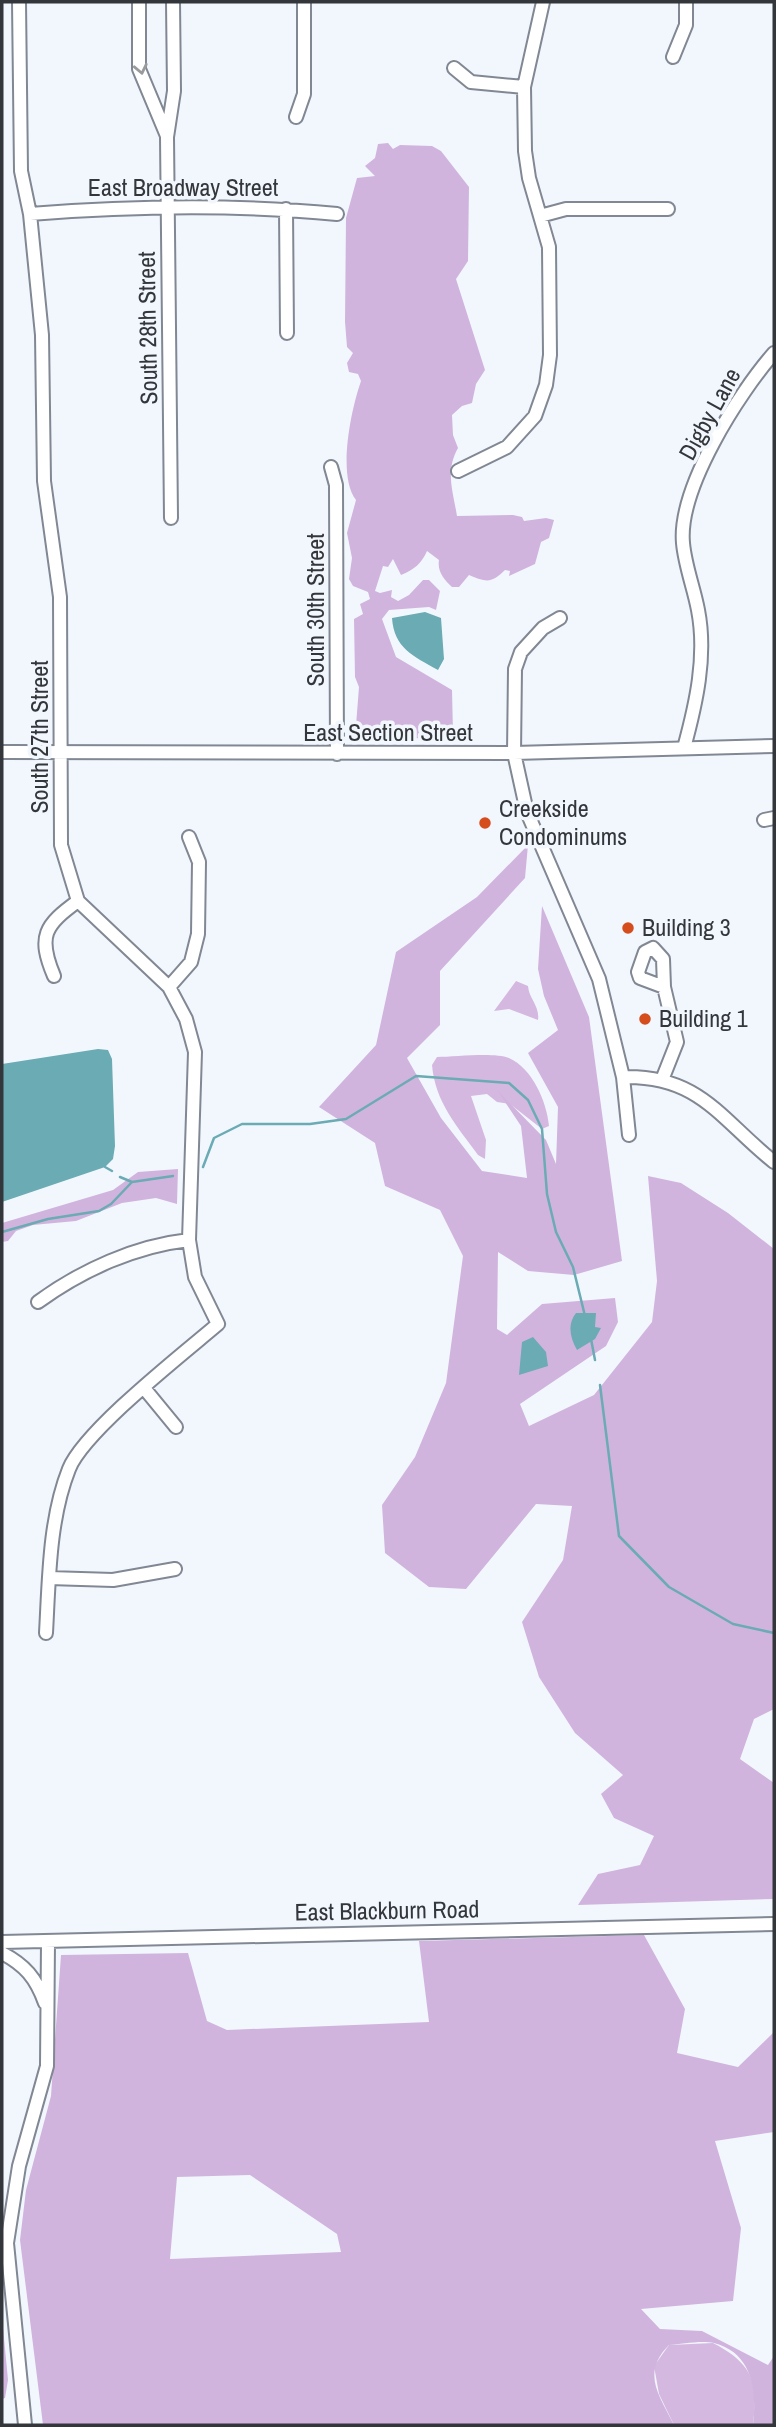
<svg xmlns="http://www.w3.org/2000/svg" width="776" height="2427" font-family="'Archivo Narrow',sans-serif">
  <rect width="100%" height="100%" fill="#f2f7fe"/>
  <!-- green -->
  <path fill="#d5b8e0" d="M516,981L528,986C529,999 540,1006 538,1020L509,1009L494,1011Z
    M437,1057C454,1057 494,1052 509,1058C532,1068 547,1102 549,1126L542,1129L510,1104L497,1102L487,1094L471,1096L486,1140L485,1159L478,1155C457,1126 435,1102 432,1065Z
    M713,2343C753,2364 758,2381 753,2425H674L659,2394L654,2366L669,2345Z"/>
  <!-- forest -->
  <path fill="#d1b4de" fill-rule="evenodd" d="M388,143L393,149L400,145L432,146L441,151L469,187L468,261L456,279L485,370L476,384L472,403L462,406L452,415L453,435L458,448C445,471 453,491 457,516L513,515L522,517L524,521L546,518L554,520L549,538L541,542L535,564L509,576L510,571L505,570C491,584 486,582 469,575L459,587H452C444,580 437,571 439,560L427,551C422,563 414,570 401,575L393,559L388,567L383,566L375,591L380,593L392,590L391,597L398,601L409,595L423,580H429L440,591L436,610L429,607L389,610L382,619L396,657L452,690L453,733L412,739L355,738L359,687L355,677L354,619L363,614L360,604L370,599L368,592L353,586L349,579L352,558L347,533L356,500C337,475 351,410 361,381L358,374L349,372L347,363L353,353L347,347L345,322L346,218L357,178L375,176L365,166L375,158L378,144Z
    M528,845L525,878L440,971V1025L407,1058L441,1118L482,1171L527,1178L521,1126L497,1090L546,1140L556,1164L558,1107L528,1053L558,1030L544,996L538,969L542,906L589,1017L622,1261L574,1275L528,1271L498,1252L497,1329L507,1335L542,1304L615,1298L618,1322L606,1346L520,1404L529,1426L594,1395L652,1322L657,1281L648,1176L681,1183L728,1213L774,1249V1709L754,1719L740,1759L774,1783V1899L578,1905L598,1874L640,1865L654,1836L614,1818L601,1794L623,1775L575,1733L539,1677L522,1622L563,1560L572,1506L536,1504L466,1589L429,1587L385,1553L382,1505L415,1457L446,1383L463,1256L440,1210L385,1186L375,1143L319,1107L376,1045L396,952L477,897Z
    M178,1169L177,1204L156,1198L122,1203L76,1221L33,1225L16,1231L8,1241L2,1242V1223L113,1190L138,1172Z
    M644,1935L685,2009L677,2053L738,2067L774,2032V2132L715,2141L741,2228L733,2301L641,2309L660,2329L702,2331L768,2365L774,2356V2425H753C757,2392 753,2353 714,2343C701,2340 682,2344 669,2345C641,2373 659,2395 674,2425H43L20,2240L26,2190L51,2096L61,1955L188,1953L207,2021L227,2030L429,2022L419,1941ZM250,2175L337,2234L341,2252L170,2259L177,2177Z
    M2,2317L8,2380L5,2398L2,2399Z"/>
  <!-- water -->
  <path fill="#6babb4" d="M425,612L441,618L444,659L438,670C413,656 394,648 392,618Z
    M98,1049L108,1050L112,1059L115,1146L113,1159L105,1167L2,1202V1064Z
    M576,1313H596L595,1327L601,1328L595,1339L577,1350C570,1338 567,1324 576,1313Z
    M533,1337L546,1352L548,1366L519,1375L522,1342Z"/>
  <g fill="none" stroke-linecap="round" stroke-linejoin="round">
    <!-- stream -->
    <path stroke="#6babb4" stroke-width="2.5" d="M105,1167L112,1171
      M203,1167L214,1138L242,1124H310L346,1119L416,1076L509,1083L528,1100L542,1129L547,1194L556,1232L573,1267L585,1316
      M120,1177L132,1182
      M2,1232L48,1219L99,1211L111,1204L132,1182L173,1176
      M591,1339L595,1360
      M600,1385L619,1536L669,1587L733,1624L774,1633"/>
    <!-- minor casing -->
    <g stroke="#818893" stroke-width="16">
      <path id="minor" d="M19,2L21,171L30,214L42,335L44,481L60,597L61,845L78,901L169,987L186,1019L195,1052L189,1240L195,1277L218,1324C184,1353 84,1431 69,1469C49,1519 49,1580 46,1633
        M139,2V69L167,136
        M673,57L686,25V2
        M454,68L471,82L524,87
        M296,117L304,94V2
        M286,209L287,333
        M30,214C132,206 234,204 337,214
        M540,216L566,209H668
        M331,467L336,485L337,754
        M458,471L507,447L535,416L546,385L550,355L549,247L529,178L525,151L524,87L543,2
        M171,518L167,137L174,91L173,2
        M560,618L543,628L521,652L515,669L514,753L527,812L599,979L623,1077L629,1135
        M684,748C696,704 707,656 698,610C694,588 685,566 683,543C678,488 739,393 774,353
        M2,752L514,753L774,746
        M764,820L774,818
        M54,976C37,936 45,925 78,901
        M169,987L191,962L198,934L199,862L189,837
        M623,1077C700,1075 721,1120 774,1162
        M662,1080L677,1042L664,987L663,959L653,948L645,952L638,972L640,978L664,987
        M38,1302C82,1270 135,1246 189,1240
        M144,1388L176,1427
        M49,1578L113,1580L175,1569
        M2,1942L774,1924
        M2,1953C25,1965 36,1978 45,2003
        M25,2425L7,2243L19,2166L47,2066L48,1942"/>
    </g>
    <!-- minor -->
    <use href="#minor" stroke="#fff" stroke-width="12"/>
  </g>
  <!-- one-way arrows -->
  <defs><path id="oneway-chevron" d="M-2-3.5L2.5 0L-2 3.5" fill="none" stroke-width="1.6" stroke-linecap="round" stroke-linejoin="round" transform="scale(1.75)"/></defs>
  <use stroke="#999a9c" href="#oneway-chevron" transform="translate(141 69) rotate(78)"/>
  <!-- markers -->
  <g fill="#d54d1d" stroke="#f2f7fe" stroke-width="2.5">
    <circle cx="485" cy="823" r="7"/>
    <circle cx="628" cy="928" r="7"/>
    <circle cx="645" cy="1019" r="7"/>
  </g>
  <g text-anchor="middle" stroke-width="7" stroke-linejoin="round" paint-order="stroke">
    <!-- street labels -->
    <g font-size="24" fill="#33363a" stroke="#f2f7fe">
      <text x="183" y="196">East Broadway Street</text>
      <text transform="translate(148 328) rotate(-91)" y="8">South 28th Street</text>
      <text transform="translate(710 414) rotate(-61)" y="8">Digby Lane</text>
      <text transform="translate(316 610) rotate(-90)" y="8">South 30th Street</text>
      <text x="388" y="741">East Section Street</text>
      <text transform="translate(40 737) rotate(-90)" y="8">South 27th Street</text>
      <text transform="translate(387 1911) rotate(-1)" y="8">East Blackburn Road</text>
    </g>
    <!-- poi labels -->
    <g font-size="24" fill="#33363a" stroke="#f2f7fe" text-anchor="start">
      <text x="499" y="817">Creekside<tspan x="499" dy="28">Condominums</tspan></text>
      <text x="642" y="936">Building 3</text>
      <text x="659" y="1027">Building 1</text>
    </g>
  </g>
  <!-- border -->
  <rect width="776" height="2427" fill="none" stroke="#33363a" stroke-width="7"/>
</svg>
